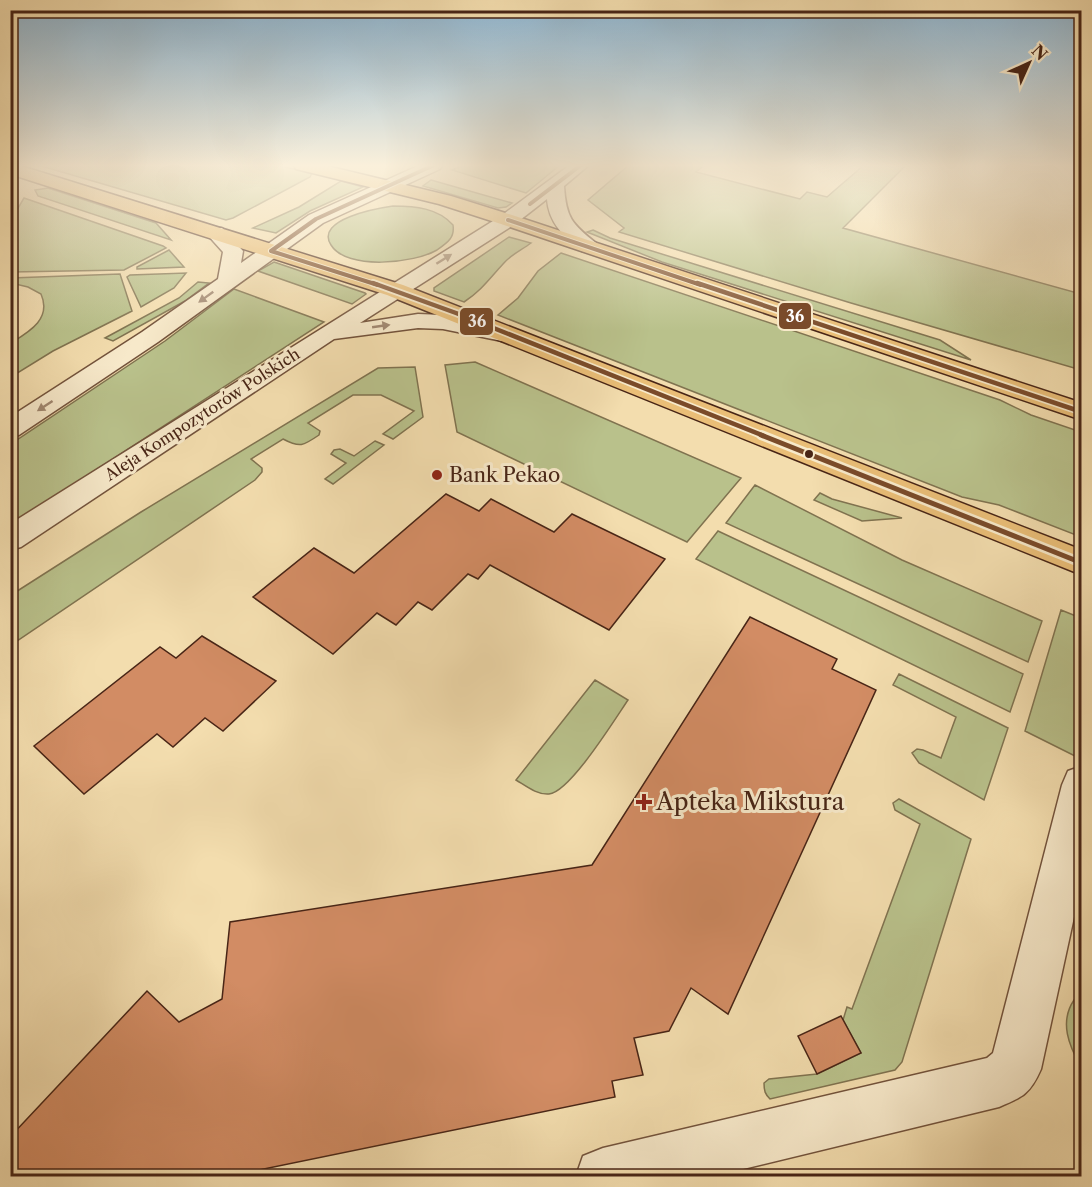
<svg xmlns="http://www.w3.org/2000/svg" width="1092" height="1187" font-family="'Libre Caslon Text',serif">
  <rect width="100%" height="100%" fill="#f3ddae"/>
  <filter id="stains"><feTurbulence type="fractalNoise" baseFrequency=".00333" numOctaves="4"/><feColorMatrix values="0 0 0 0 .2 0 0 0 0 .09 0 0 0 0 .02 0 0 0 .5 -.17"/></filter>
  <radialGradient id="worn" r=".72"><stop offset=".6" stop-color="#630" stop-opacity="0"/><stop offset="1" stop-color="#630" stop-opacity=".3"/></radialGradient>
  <!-- green -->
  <path fill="#b9c18b" stroke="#807350" stroke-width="1.5" d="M38,165H276L312,173L310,177L233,218L226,220Z
    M464,165H560L526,193L452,170Z
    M629,165H705L696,172L800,199L807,192L827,197L864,165H906L843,228L1081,294V370L851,303L619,232L624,228L588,200Z
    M431,180L512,203L506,207L498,208L423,186Z
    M341,181L363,187L310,211L276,233L253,228L299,207Z
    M48,188L156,223L171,240L38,196L35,190Z
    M24,198L163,246L166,248L124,270L11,272V220Z
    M393,206C415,206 438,208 453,225C455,238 447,243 437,250C415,263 347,271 331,245C314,219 379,208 393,206Z
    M593,230L610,238L940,340L971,360L662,262L587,232Z
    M509,237L531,243C522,250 510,255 503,264C490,278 481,291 464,302L434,291V288Z
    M169,250L184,267L137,269V267Z
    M561,253L1000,400L1031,415L1081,432V537L999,505L962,497L498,315L518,298L538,271Z
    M274,262L365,293L366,294L352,304L258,271Z
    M186,273L174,288L141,307L127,277L130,275Z
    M120,274L132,311L53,351L11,377V343C29,332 52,319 41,294L28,287L11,283V278Z
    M198,282L209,283L185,301L113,341L105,338L179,298Z
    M234,289L324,322L11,525V444L165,341Z
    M475,362L741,478L687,542L457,432L445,365Z
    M415,367L423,417L393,439L383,434L414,411L381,395H353L308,423L320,431L319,435C303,446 300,448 283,439L251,459L262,468V472L255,480L11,645V595L141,512L378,368Z
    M375,441L384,445L333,484L325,479L346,463L331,454L334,450L340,449L354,456Z
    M755,485L902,560L1042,621L1028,662L726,523Z
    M820,493L832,499L902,518L862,521L814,500Z
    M718,531L1023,674L1010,712L696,559Z
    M1061,610L1081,618V759L1025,731Z
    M899,674L1008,728L984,800L919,763L912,753L917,749L923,750L941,758L956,717L893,685Z
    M595,680L628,700C615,719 570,792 549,794C537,795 526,786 516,780Z
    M899,799L971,839L902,1062L895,1070L770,1099C765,1094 764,1091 764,1083L769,1079L817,1074L861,1053L843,1020L847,1007L852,1009L920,824L895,810L893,803Z
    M1074,1000L1081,1001V1067C1069,1046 1059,1022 1074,1000Z"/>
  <!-- building -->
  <path fill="#d28c64" stroke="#482516" stroke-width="1.5" d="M446,494L479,511L491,499L554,532L572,514L665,559L609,630L490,565L478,579L468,574L432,610L418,602L396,625L377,613L333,654L253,597L314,548L354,573Z
    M750,617L837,659L832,669L876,690L728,1014L691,988L669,1031L634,1038L643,1075L612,1081L615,1097L230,1176H10V1137L147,991L179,1022L222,999L230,922L592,865Z
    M202,636L276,681L223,731L205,718L173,747L157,734L84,794L34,746L160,647L176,658Z
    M841,1016L861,1053L817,1074L798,1036Z"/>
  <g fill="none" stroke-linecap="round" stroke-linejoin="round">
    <!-- minor casing -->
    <g stroke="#73533c" stroke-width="3">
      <path id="minor" d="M420,165H442L440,169L323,223L158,342L19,435L10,437V417L142,332L218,279L223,252L205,232L208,228H222L243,251L241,263L309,215Z
        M570,165H589L564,186C566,218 572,224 596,243L599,247L596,251H582C564,236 549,224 547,199L515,224L360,323L418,314L443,315L510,329L514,334L510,339L502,341L443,329L418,328L334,339L21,547L10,550V524L501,216Z
        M1082,766V880L1041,1069C1030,1094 1023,1097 999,1107L714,1176H576L583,1156L603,1148L987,1058L993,1053L1062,785L1068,771Z"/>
    </g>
    <!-- major casing -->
    <g stroke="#482516" stroke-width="3">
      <path id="major" d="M10,165H18L403,285L1082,550V575L387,295L10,174Z
        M294,165H323L451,196L515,216L1082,403V420L501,224L439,204L296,169Z"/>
    </g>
    <!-- minor -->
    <use href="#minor" fill="#f7e9ca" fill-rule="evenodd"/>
    <!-- major -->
    <use href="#major" fill="#eabe77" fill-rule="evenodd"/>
    <!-- bus-1-far2 casing -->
    <g stroke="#f7e9ca" stroke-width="6">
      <path id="bus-1-far2" d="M530,204L581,165
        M508,220L701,285
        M271,251L378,285
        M271,251L316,219L434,165"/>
    </g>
    <!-- bus-1-far1 casing -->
    <g stroke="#f7e9ca" stroke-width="8">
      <path id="bus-1-far1" d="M373,283L456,313L764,436
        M697,283L1082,412"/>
    </g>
    <!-- bus-1 casing -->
    <g stroke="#f7e9ca" stroke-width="10">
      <path id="bus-1" d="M761,435L1082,563"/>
    </g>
    <!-- bus-1-far2 -->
    <use href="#bus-1-far2" stroke="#7a4b2a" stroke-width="4"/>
    <!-- bus-1-far1 -->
    <use href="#bus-1-far1" stroke="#7a4b2a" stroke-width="4.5"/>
    <!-- bus-1 -->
    <use href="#bus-1" stroke="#7a4b2a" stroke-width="5"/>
  </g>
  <!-- one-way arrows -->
  <defs><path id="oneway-solid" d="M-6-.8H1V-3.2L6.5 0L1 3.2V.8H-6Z" transform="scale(1.5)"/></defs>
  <g fill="#a08770">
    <use href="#oneway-solid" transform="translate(444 259) rotate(-32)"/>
    <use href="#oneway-solid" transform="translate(206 297) rotate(144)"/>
    <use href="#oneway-solid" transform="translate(381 326) rotate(-8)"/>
    <use href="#oneway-solid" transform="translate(45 406) rotate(147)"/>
  </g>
  <!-- sky -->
  <linearGradient id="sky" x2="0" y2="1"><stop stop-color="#8cb6d4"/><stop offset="0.5" stop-color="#faf0db"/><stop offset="1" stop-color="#faf0db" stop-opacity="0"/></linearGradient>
  <rect width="1092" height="331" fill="url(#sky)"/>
  <!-- markers -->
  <circle fill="#482516" stroke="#f7e9ca" stroke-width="2" cx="809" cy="454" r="5"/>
  <g fill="#8f2418" stroke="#f7e9ca" stroke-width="2">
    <circle cx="437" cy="475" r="6"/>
    <path d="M641 793h6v6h6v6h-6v6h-6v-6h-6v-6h6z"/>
  </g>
  <g text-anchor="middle" stroke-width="6" stroke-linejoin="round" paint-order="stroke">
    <!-- far-street labels -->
    <g font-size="16" fill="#482516" stroke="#f7e9ca">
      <text transform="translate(202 414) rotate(-33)" y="6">Aleja Kompozytorów Polskich</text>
    </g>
    <!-- poi labels -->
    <g font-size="20" fill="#482516" stroke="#f7e9ca" text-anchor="start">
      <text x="449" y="482">Bank Pekao</text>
    </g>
    <!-- near-poi labels -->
    <g font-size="24" fill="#482516" stroke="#f7e9ca" text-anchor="start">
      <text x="656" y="810">Apteka Mikstura</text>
    </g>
  </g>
  <g stroke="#f7e9ca" stroke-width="2">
    <rect x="778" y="302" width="34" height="28" rx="6" fill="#7a4b2a"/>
    <rect x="459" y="307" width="35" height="29" rx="6" fill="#7a4b2a"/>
  </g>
  <g font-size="16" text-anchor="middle" font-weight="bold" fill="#fff">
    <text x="795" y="322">36</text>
    <text x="477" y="327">36</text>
  </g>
  <!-- margin -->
  <rect width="1092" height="1187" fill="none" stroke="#f3ddae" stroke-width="36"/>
  <rect x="12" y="12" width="1068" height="1163" fill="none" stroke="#482516" stroke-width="3"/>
  <rect x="18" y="18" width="1056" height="1151" fill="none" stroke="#482516" stroke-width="1.5"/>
  <!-- north arrow -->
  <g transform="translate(1029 63) rotate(45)" stroke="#f7e9ca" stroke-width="4.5" paint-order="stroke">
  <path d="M0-4.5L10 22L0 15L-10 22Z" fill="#482516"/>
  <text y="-9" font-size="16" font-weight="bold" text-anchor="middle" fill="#482516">N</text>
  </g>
  <rect width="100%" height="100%" filter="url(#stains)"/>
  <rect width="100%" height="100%" fill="url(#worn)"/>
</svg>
